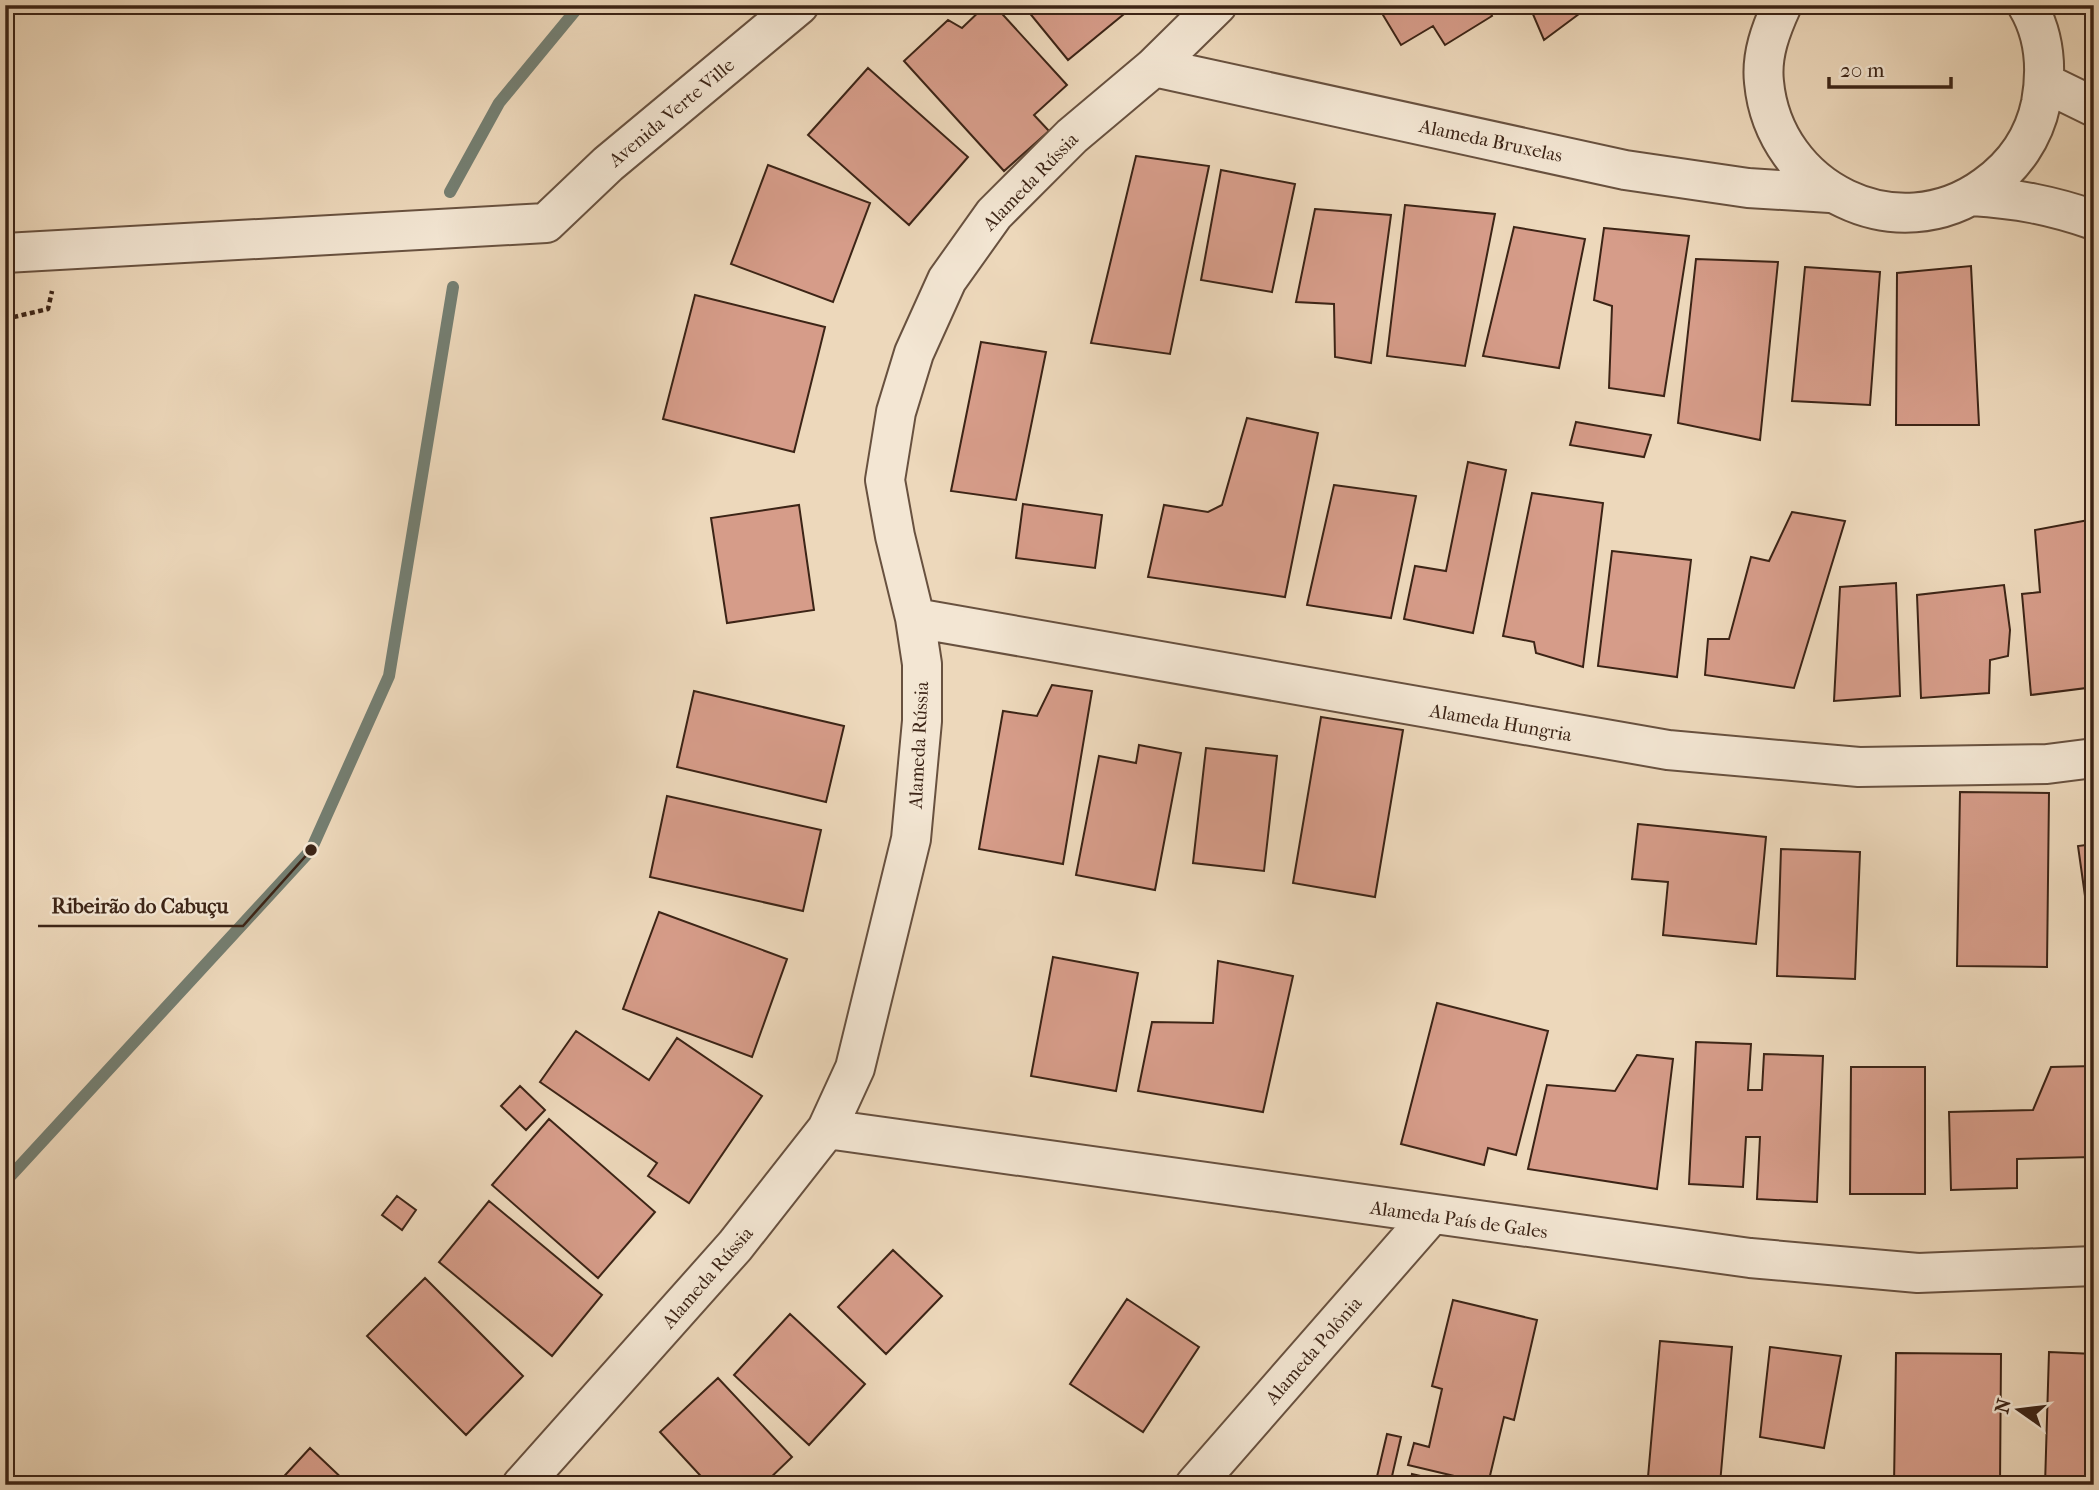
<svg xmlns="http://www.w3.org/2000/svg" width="2099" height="1490" font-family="'IM FELL French Canon',serif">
  <rect width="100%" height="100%" fill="#edd8bb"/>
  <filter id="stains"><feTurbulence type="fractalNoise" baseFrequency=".00286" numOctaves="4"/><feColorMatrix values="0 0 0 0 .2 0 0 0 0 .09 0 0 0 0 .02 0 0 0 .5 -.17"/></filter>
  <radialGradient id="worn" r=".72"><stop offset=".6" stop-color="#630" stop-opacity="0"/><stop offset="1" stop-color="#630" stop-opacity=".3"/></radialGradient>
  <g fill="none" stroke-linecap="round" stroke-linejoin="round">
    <!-- stream -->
    <path stroke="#747e71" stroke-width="12" d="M450,192L499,103L580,5
      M5,1182L311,850L389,676L453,287"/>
  </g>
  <!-- building -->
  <path fill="#d69c89" stroke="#3c2416" stroke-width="2" d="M986,5H994L1067,85L1034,115L1049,131L1004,171L904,61L948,20L962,28Z
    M1023,5H1135L1068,60Z
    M1377,5H1486L1492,16L1445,45L1433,26L1401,45Z
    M1529,5H1591L1544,40Z
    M868,68L968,157L909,225L808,135Z
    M1136,156L1209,166L1170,354L1091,343Z
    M768,165L870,203L833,302L731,264Z
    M1221,170L1295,184L1272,292L1201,280Z
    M1405,205L1495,214L1465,366L1387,356Z
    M1315,209L1391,215L1371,363L1335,357L1334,304L1296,302Z
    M1514,227L1585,239L1559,368L1483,356Z
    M1604,228L1689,236L1664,396L1609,388L1612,306L1594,300Z
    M1696,259L1778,262L1760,440L1678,423Z
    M1971,266L1979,425H1896L1897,273Z
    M1805,267L1880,272L1870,405L1792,401Z
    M695,295L825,327L794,452L663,419Z
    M981,342L1046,352L1016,500L951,491Z
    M1247,418L1318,433L1285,597L1148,577L1164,505L1208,512L1222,505Z
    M1576,422L1651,435L1644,457L1570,445Z
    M1468,462L1506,470L1473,633L1404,619L1415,566L1446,571Z
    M1334,485L1416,496L1391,618L1307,605Z
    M1532,493L1603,503L1583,667L1536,653L1534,642L1503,636Z
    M1023,504L1102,515L1095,568L1016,558Z
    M799,505L814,610L727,623L711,518Z
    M1792,512L1845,521L1794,688L1705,675L1708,639H1729L1751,557L1769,561Z
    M2094,519V687L2031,695L2022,594L2040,592L2035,530Z
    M1612,551L1691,560L1677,677L1598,666Z
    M1896,583L1900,696L1834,701L1840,587Z
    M2004,585L2010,630L2008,656L1990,660L1989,693L1921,698L1917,595Z
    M1052,685L1092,691L1063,864L979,849L1003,711L1037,716Z
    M694,691L844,726L826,802L677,767Z
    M1321,717L1403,730L1375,897L1293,883Z
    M1139,745L1181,753L1155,890L1076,875L1099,756L1136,763Z
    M1206,748L1277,756L1264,871L1193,863Z
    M1960,792L2049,793L2047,967L1957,966Z
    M667,796L821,830L803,911L650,877Z
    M1638,824L1766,837L1756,944L1663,935L1668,882L1632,879Z
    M2094,844V960L2078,846Z
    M1781,849L1860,852L1855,979L1777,976Z
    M659,912L787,959L752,1057L623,1009Z
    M1053,957L1138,973L1116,1091L1031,1076Z
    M1218,961L1293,976L1263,1112L1138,1091L1152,1022L1213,1023Z
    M1437,1003L1548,1031L1516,1155L1488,1148L1484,1165L1401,1144Z
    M576,1031L649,1080L677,1038L762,1096L689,1203L648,1176L657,1163L540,1082Z
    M1696,1042L1751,1044L1748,1090H1762L1764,1054L1823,1056L1817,1202L1757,1199L1760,1137H1746L1743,1187L1689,1184Z
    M1637,1055L1673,1059L1657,1189L1528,1169L1547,1085L1615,1091Z
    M2094,1066V1192L2091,1157L2017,1159V1188L1951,1190L1949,1112L2033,1110L2051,1067Z
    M1851,1067H1925V1194H1850Z
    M520,1086L545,1110L526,1130L501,1106Z
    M549,1119L655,1212L598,1278L492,1185Z
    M397,1196L416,1210L402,1230L382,1215Z
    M489,1201L602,1295L552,1356L439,1262Z
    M893,1250L942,1296L886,1354L838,1307Z
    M425,1278L523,1376L466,1435L367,1336Z
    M1127,1299L1199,1347L1143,1432L1070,1384Z
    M1453,1300L1537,1320L1514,1420L1504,1417L1488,1484L1408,1465L1414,1443L1429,1447L1442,1389L1432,1386Z
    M790,1314L865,1384L809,1445L734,1375Z
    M1660,1341L1732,1347L1720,1484L1648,1477Z
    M1770,1347L1841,1356L1824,1448L1760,1437Z
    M2049,1352L2094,1354V1485H2045Z
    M1896,1353L2001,1354L2000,1485H1894Z
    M718,1378L792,1457L763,1485H709L660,1432Z
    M1387,1434L1401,1437L1390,1485H1375Z
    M310,1448L349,1485H276Z
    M1412,1474L1459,1485H1410Z"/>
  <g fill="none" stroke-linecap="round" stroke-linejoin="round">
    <!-- minor casing -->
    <g stroke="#68513f" stroke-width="42">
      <path id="minor" d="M1782,5C1771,29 1761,55 1764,82C1774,190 1897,251 1986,186C2014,166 2034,137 2041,103C2047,70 2045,35 2027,5
        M1154,67L1625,170L1748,188L1830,193
        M2045,83L2094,107
        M1972,196C2018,199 2050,205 2094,220
        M5,253L546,223L608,164L799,5
        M915,618L1668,750L1859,767L2047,764L2094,758
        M827,1129L1750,1258L1918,1273L2094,1266
        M522,1485L735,1246L827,1129L855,1068L911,839L922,721V664L915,618L895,536L885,480L896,412L914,353L947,280L994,214L1072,136L1154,67L1217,5
        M1195,1485L1431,1215"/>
    </g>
    <!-- path -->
    <path stroke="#3c2416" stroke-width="4.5" stroke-dasharray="5 3.5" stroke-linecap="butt" d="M5,319L48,309L52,291"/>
    <!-- minor -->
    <use href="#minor" stroke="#f3e6d3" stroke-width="38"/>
  </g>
  <g text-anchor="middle" stroke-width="5" stroke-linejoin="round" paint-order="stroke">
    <!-- street labels -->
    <g font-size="19" fill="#3c2416" stroke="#f3e6d3">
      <text transform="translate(671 112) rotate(-40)" y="7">Avenida Verte Ville</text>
      <text transform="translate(1491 140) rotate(12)" y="7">Alameda Bruxelas</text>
      <text transform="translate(1030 181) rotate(-46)" y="7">Alameda Rússia</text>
      <text transform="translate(1501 722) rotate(10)" y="7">Alameda Hungria</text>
      <text transform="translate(918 745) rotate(-87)" y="7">Alameda Rússia</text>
      <text transform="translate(1459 1219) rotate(8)" y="7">Alameda País de Gales</text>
      <text transform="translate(707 1277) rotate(-49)" y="7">Alameda Rússia</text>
      <text transform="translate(1313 1350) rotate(-49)" y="7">Alameda Polônia</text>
    </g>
  </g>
  <!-- callouts -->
  <path fill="none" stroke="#3c2416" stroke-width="2.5" d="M311 850L243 926H38"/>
  <circle fill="#3c2416" stroke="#f3e6d3" stroke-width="2.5" cx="311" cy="850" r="7"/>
  <g font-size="21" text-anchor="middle" font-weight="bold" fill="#3c2416" stroke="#f3e6d3" stroke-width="5" stroke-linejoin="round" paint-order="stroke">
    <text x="140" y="913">Ribeirão do Cabuçu</text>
  </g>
  <!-- margin -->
  <rect width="2099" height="1490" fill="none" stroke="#edd8bb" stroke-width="28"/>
  <rect x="7" y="7" width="2085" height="1476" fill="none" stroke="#3c2416" stroke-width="3.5"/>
  <rect x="14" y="14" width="2071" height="1462" fill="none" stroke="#3c2416" stroke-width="2"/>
  <!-- north arrow -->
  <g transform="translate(2019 1410) rotate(284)" stroke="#f3e6d3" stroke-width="5" paint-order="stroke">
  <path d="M0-5L12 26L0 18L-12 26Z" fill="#3c2416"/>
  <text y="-10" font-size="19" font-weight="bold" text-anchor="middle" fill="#3c2416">N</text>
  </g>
  <!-- scale -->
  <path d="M1829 77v10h122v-10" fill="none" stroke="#3c2416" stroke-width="3.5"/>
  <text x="1840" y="77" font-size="21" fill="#3c2416" stroke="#f3e6d3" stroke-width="5" paint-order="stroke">20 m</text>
  <rect width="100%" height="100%" filter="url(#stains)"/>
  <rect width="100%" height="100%" fill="url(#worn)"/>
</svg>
